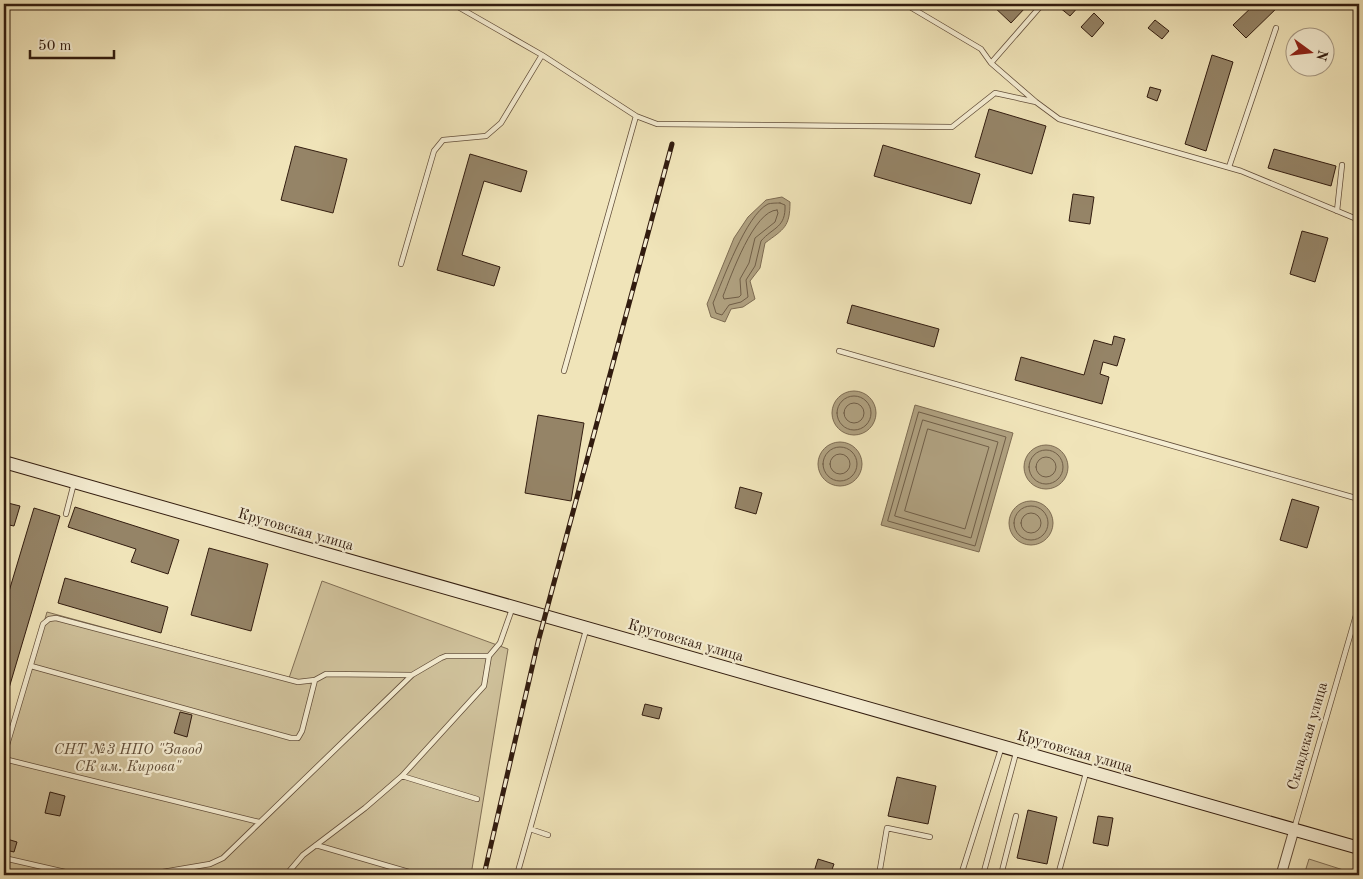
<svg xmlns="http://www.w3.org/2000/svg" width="1363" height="879" font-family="'Old Standard TT',serif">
  <rect width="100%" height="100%" fill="#f0e4b9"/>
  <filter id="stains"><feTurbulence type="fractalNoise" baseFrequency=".004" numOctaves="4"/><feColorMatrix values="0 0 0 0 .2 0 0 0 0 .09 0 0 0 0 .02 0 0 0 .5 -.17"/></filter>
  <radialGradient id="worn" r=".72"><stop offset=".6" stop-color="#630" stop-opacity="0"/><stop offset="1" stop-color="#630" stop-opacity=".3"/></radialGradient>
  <!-- green -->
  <path fill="#d0c29c" stroke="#816f56" d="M322,581L508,649L471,875H4V759L47,612L289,678Z
    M1309,859L1359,875H1304Z"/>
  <!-- water -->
  <path fill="#afa07f" stroke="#7d6b52" d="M782,197L790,202C790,227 784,229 765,243L760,268L750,281L755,299L743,307L731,309L725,322L711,317L707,304L734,238L748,217L766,200Z
    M832 413a22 22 0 1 1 44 0a22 22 0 1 1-44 0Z
    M915,405L1013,433L979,552L881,525Z
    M818 464a22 22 0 1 1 44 0a22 22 0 1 1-44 0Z
    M1024 467a22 22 0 1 1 44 0a22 22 0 1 1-44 0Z
    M1009 523a22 22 0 1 1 44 0a22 22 0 1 1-44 0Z"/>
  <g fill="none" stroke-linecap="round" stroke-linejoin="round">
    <!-- shore -->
    <path stroke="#705e47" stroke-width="1" d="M780,203L785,205C786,228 773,227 761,241L755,266L746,280L748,297L741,302L729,305L722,315L716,313L713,303C723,280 746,215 768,204C771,203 777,203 780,203Z
      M777,210L778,213L775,222L755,238L749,263L740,279L741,295L739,297L724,299L723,296C731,276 754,210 777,210Z
      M837 413a17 17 0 1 1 34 0a17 17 0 1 1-34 0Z
      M844 413a10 10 0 1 1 20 0a10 10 0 1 1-20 0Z
      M919,412L1006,437L975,546L888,521Z
      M923,420L998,442L971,538L895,516Z
      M928,429L989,447L965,529L905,511Z
      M823 464a17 17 0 1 1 34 0a17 17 0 1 1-34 0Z
      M1029 467a17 17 0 1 1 34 0a17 17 0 1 1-34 0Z
      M830 464a10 10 0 1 1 20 0a10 10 0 1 1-20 0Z
      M1036 467a10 10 0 1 1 20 0a10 10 0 1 1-20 0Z
      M1014 523a17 17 0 1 1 34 0a17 17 0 1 1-34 0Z
      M1021 523a10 10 0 1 1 20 0a10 10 0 1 1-20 0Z"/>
  </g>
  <!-- building -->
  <path fill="#958467" stroke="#321c0f" d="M991,4H1022L1026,7L1011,23Z
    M1062,4H1081L1070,16L1059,7Z
    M1255,4H1281L1246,38L1233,25Z
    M1094,13L1104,23L1092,37L1081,27Z
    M1155,20L1169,31L1162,39L1148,28Z
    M1212,55L1233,62L1206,151L1185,144Z
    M1150,87L1161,90L1157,101L1147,97Z
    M989,109L1046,126L1032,174L975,157Z
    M883,145L980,174L971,204L874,176Z
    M295,146L347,159L333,213L281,200Z
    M1274,149L1336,166L1331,186L1268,168Z
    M470,154L527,171L521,192L484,181L462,255L500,267L494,286L437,270Z
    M1073,194L1094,197L1090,224L1069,221Z
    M1302,231L1328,238L1315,282L1290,274Z
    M852,305L939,329L934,347L847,323Z
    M1114,336L1125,339L1117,366L1103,362L1100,374L1109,377L1102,404L1015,380L1021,357L1084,375L1094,340L1112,345Z
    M538,415L584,423L571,501L525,493Z
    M740,487L762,493L756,514L735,508Z
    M1292,499L1319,507L1307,548L1280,540Z
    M4,502L20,506L14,526L4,524Z
    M75,507L179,540L168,574L131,562L136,549L68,527Z
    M34,508L60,516L4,705V608Z
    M209,548L268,564L251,631L191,615Z
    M65,578L168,607L161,633L58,603Z
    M645,704L662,708L659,719L642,715Z
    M180,712L192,715L187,737L174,733Z
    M897,777L936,786L928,824L888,816Z
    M50,792L65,796L60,816L45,813Z
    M1028,810L1057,817L1047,864L1017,858Z
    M1098,816L1113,818L1108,846L1093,843Z
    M7,839L17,842L14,852L10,851L8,854L4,853Z
    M818,859L834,864L830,875H813Z"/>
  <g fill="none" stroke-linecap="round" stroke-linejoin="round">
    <!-- lane casing -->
    <g stroke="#624e3a" stroke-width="6">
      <path id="lane" d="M453,4L542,55L636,116L657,124L952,127L995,93L1036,102
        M905,4L981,49L991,63L1036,102L1059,119L1241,171L1359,220
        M991,63L1039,8
        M1229,167L1276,28
        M1337,211L1342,165
        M401,264L434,151L443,140L486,136L501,123L542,55
        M839,351L1359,499
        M564,371L636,116
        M66,514L74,483
        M31,666L291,738H298L302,731L315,680
        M4,755L43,624L49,619L56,618L298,682L315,680L326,674L412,675
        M4,759L259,822
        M402,776L477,799
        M530,829L548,835
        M1294,829L1359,605
        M316,845L419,875
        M4,858L78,875
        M145,875L210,864L223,858L412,675L441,658L446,656H489
        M286,875L303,855L365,808L402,776L484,686L489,656L500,643L512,609
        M517,875L586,630
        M879,875L887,828L930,837
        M961,875L1001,749
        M983,875L1016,753
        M1001,875L1016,816
        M1058,875L1086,773"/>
    </g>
    <!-- street casing -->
    <g stroke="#624e3a" stroke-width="11">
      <path id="street" d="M1281,875L1294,830"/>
    </g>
    <!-- secondary casing -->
    <g stroke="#321c0f" stroke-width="14">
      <path id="secondary" d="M4,462L1359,848"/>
    </g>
    <!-- lane -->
    <use href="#lane" stroke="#f5edd2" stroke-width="4.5"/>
    <!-- street -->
    <use href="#street" stroke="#f5edd2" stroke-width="9"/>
    <!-- secondary -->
    <use href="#secondary" stroke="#f5edd2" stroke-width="12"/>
    <!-- rail casing -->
    <g stroke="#321c0f" stroke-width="5">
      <path id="rail" d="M484,875L538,642L672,144"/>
    </g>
    <!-- rail -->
    <use href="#rail" stroke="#f5edd2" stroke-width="3" stroke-dasharray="9" stroke-linecap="butt"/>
  </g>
  <g text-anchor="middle" stroke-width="4.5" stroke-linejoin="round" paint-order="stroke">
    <!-- street labels -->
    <g font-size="15" fill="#321c0f" stroke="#f5edd2">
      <text transform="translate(296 529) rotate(16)" y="5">Крутовская улица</text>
      <text transform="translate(686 640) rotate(16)" y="5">Крутовская улица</text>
      <text transform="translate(1307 736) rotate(-74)" y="5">Складская улица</text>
      <text transform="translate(1075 751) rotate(16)" y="5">Крутовская улица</text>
    </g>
    <!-- park labels -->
    <g font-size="15" font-style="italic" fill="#614e39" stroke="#f5edd2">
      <text x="128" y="754">СНТ №3 НПО "Завод<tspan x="128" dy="17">СК им. Кирова"</tspan></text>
    </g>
  </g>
  <!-- margin -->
  <rect width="1363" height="879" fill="none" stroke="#f0e4b9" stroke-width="20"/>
  <rect x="5" y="5" width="1353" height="869" fill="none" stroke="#321c0f" stroke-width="2.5"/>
  <rect x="10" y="10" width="1343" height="859" fill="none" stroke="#321c0f"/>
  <!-- north arrow -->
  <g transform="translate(1310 52) rotate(105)"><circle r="24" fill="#f5edd2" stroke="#a79984"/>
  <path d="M0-4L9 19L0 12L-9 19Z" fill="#8f2418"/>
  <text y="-8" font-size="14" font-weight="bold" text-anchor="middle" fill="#321c0f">N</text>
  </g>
  <!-- scale -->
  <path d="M30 50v8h84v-8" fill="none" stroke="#321c0f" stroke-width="2.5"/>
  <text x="38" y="50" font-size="15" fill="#321c0f" stroke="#f5edd2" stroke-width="4" paint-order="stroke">50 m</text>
  <rect width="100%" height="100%" filter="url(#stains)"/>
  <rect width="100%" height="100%" fill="url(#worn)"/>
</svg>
